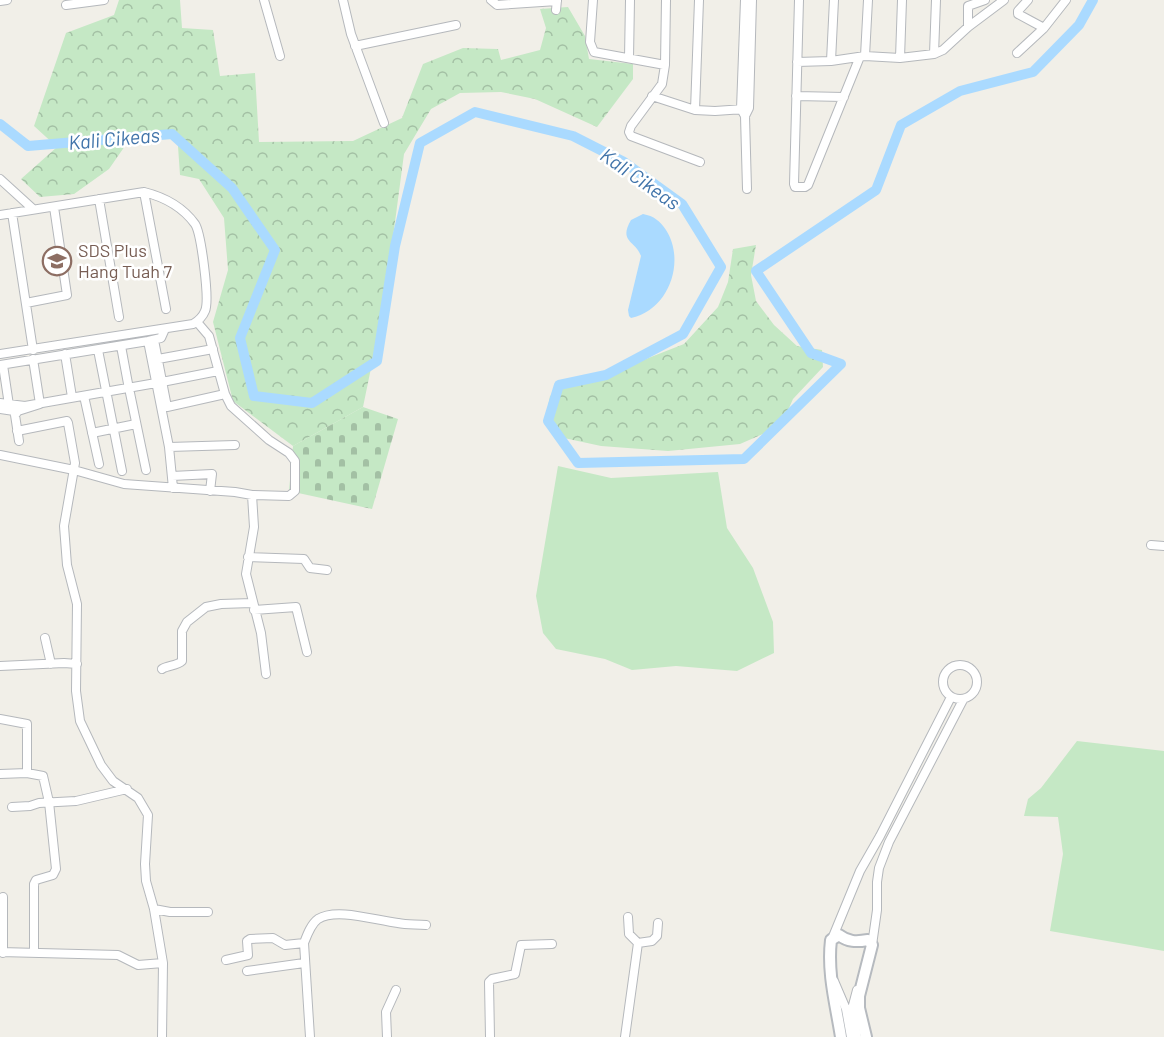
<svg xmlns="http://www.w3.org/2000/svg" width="1164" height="1037" font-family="Barlow,sans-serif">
  <defs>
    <pattern id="forest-crowns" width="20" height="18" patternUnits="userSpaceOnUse" patternTransform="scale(1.5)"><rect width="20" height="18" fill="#c5e8c5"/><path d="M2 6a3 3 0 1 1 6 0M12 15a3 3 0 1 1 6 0" fill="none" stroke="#a3c0a4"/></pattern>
    <pattern id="cemetery-stones" width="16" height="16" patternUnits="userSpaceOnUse" patternTransform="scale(1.5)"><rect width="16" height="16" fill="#c5e8c5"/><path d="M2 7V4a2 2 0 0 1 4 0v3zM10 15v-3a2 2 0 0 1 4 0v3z" fill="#a3c0a4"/></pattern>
  </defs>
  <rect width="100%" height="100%" fill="#f1efe8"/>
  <!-- grass -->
  <path fill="#c5e8c5" d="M558,466L611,478L718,472L727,528L753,568L773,622L774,653L737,671L676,666L632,670L605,659L556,649L543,633L536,596Z
    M1077,741L1164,751V951L1050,931L1063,854L1058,817L1024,816L1028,799L1041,788Z"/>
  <!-- forest -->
  <path fill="url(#forest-crowns)" d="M119,0H180L182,28L213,30L220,76L255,73L259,142L353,141L402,118L423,64L463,48L498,49L501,60L540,50L546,28L540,9L568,7L585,36L589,59L633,64V79L597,127L535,99L501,92L460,93L431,109L404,154L384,305L363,407L293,446L233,401L213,322L228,270L224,218L199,179L180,175L177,132L134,133L109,169L74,194L40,197L21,179L57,147L34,126L66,33L114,15Z
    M756,245L751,275L756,301L774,325L797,346L822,350L823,367L793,399L781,426L740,444L668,451L601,446L564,438L547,412L550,396L569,384L623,368L684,344L718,307L728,282L733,249Z"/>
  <!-- cemetery -->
  <path fill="url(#cemetery-stones)" d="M363,407L398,419L372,509L289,491L293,446Z"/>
  <!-- water -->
  <path fill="#aadaff" d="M643,214C654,216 660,221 666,230C686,261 669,310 631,318L629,316L628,310L641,256C636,241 618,242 631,220Z"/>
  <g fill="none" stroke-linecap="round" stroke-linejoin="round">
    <!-- river -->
    <path stroke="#aadaff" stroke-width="10" d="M0,124L28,146L172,134L232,188L275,250L240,338L254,396L312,403L377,361L395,246L420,143L475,112L573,136L624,162L682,204L721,267L683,334L606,375L559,385L548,421L578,463L744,459L841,364L811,353L756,271L876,190L901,125L960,91L1033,72L1079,25L1093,0"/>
    <!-- street casing -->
    <g stroke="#b5b8bc" stroke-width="10">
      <path id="street" d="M264,0L280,56
        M343,0L351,34L384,123
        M491,0L497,5L557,1
        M593,0L590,42L594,52L665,65
        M666,0L665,65L662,84L631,126L629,132L631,136L700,162
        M745,0L741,109L745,116L749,108L752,0
        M799,0L794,184L795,187H805L808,185L859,59
        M1028,0L1018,11V14L1044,28
        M0,1L7,0
        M66,5L104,0
        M556,10L557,0
        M968,27V6L985,0
        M355,46L456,25
        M1017,53L1044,28L1066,0
        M934,54L936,0
        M865,56L868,0
        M629,58L630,0
        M900,58L902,0
        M831,61L834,0
        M797,62L831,61L865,56L900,58L934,54L943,50L968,27L1004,0
        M652,96L695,110L715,111L744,109
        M796,96L844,97
        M695,110L699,0
        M745,116L747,189
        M0,179L33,209
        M144,192L166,309
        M99,199L119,317
        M12,213L33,350
        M0,215L144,192C164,197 182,206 195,224C201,233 210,300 205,311C203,316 198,321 193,324L0,354
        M26,303L67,295L54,207
        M154,340L167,407L225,394
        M148,341L169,447L173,488
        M121,346L129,389
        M98,350L122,471
        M65,354L72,397
        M158,359L213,349
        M0,365L148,341L161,338L165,329
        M3,365L9,405
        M162,382L218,371
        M130,393L146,470
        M84,396L99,464
        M0,403L25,406L156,383
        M0,409L14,411
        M17,431L67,421L68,423L75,463L64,526L67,565L77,604L76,691L80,721L101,765L113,781L138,798L148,815L145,864L146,881L154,909L163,963L162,1037
        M92,433L136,424
        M19,441L15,415L18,411L40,404L33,359
        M169,447L235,445
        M0,455L74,470L124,484L235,492L252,495L289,496L295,491V461L289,453L269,440L231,406L225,394L209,336L197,322
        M172,476L212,474L210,491
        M252,495L254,527L246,574L261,633L266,674
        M1151,545L1164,546
        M248,557L304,559L310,568L327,570
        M254,610L296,607L307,652
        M45,638L51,664
        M943 682a17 17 0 1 1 34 0a17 17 0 1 1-34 0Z
        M0,666L64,663L77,664
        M162,669C168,665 177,666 182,661V631L187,622L206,607L221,604L252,603
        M0,719L27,724V773L43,776L49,802L56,869L53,875L36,880L34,884V952
        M0,774L27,773
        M12,807L30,806L39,803L76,801L127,789
        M154,909L170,912H208
        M628,917L629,934L638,943
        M832,939L860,871L880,836L951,697
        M304,943C307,935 311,924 318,919C337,907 377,921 398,923C407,925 416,924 426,925
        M872,945L877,910V882L879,868L889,842L963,700
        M0,952L118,955L138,965L163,963
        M3,953V897
        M226,960L248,955L247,941L250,939L273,938L285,945L304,943L310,1037
        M247,971L304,963
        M834,981L846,1009L851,1037
        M387,1037L386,1012L396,990
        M490,1037L489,982L492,979L515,974L521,945L552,944
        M625,1037L638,943L652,941L657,936L658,923
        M857,1037L852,1009L857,990"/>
    </g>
    <!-- secondary casing -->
    <g stroke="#b6babf" stroke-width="14">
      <path id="secondary" d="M841,1037C836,1005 827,973 831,940L839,935C848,942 856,942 868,940L872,945L859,996V1008L866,1037"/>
    </g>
    <!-- street -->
    <use href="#street" stroke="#fff" stroke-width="8"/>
    <!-- secondary -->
    <use href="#secondary" stroke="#fff" stroke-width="10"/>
  </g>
  <!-- icons -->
  <defs>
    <g id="school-ring" transform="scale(1.5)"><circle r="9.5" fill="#fff" stroke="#8d6e63" stroke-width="1.5"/><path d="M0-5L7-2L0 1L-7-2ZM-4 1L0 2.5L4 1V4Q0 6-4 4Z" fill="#8d6e63"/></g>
  </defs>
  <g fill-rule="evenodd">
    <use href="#school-ring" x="57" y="261"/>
  </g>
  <g text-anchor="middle" stroke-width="5" stroke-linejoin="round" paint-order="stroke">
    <!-- education labels -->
    <g font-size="18" fill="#785e54" stroke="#fff" text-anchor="start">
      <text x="78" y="257">SDS Plus<tspan x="78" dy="21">Hang Tuah 7</tspan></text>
    </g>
    <!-- water labels -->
    <g font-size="20" font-style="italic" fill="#4174aa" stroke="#fff">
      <text transform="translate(114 139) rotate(-5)" y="7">Kali Cikeas</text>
      <text transform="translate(640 179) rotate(35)" y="7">Kali Cikeas</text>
    </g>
  </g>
</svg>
